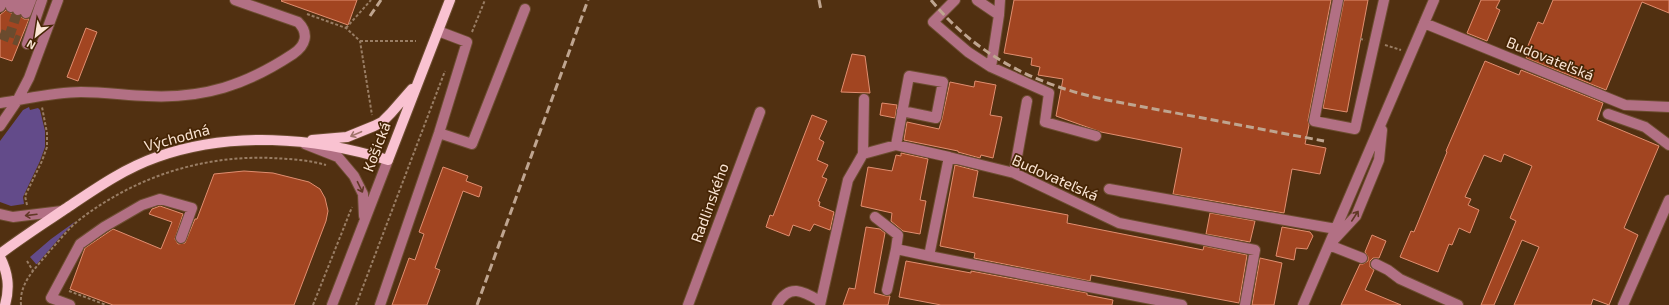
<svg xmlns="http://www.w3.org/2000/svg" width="1669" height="305" font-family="'Exo 2',sans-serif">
  <rect width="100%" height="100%" fill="#513011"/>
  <!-- green -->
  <path fill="#634b8a" d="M29,107L30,110L38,108L40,110L45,131V147L40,161L23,197L24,204L11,206L0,202V141L23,110Z
    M76,221L63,234L37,264H36L30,257L51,239Z"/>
  <!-- building -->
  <path fill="#a24521" stroke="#e18e70" d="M282,0H357L348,25L281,1Z
    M1014,0H1331L1308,120L1309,125L1305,144L1326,148L1320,174L1292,169L1284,213L1173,194L1182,148L1101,132L1056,116L1063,79L1038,75L1040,67L1031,65L1032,58L1004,53Z
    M1344,0H1368L1347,112L1323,108Z
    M1481,0H1500L1496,8L1500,10L1487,41L1467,33Z
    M1553,0H1669V13L1642,2L1606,90L1526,58L1527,56L1524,55L1538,22L1543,24Z
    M6,10L16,16H20L24,19H29L12,61L0,57V15Z
    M86,28L97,32L78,81L67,77Z
    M852,54L865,56L870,93L841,92Z
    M1485,61L1519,75L1521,70L1603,103L1597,120L1659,146L1624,228L1638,235L1609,305L1593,299L1591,305H1514L1539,247L1522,240L1494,305H1481L1516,221L1510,218L1532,166L1504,154L1501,162L1484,155L1465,197L1471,199L1468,205L1479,210L1470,233L1459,228L1452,245L1449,244L1438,272L1400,257L1411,231L1414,232L1447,152L1446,151Z
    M975,81L996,85L990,115L1002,117L993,158L981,155L980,158L958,152V151L904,140L907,122L939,129L942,119L950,82L974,87Z
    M882,103L897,105L895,118L880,115Z
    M812,115L827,121L819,139L824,142L817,160L828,165L822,177L827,179L818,201L820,202L819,206L834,212L830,230L814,224L810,231L793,225L789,236L766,227L770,215L773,216Z
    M901,153L928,159L920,200L926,201L920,234L903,231L891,221L892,213L861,206L868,167L892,171L896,155L901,156Z
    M955,165L978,171L973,197L1068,215L1067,223L1203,250L1204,246L1247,255L1239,303L1091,275L1090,281L974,258L975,253L940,246Z
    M443,167L468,176L466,181L482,187L479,197L463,191L435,268L440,270L427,305H392L409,258L415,260L424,234L419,232Z
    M244,171L273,173L309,182L320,189L325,198L328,211L326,221L294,305H113L70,289L85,248L113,229L161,249L172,222L149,214L152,209L160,206L183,214L175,239L178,244L185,243L195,219H197L214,174Z
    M1210,213L1255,221L1250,242L1206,234Z
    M866,227L880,229L885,233L874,293L886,296H890L888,305H843L849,288L855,289Z
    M1282,227L1310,232L1313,236L1307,249L1296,248L1294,260L1276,256Z
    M1372,235L1386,241L1379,258H1373L1370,261V267L1374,270L1365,290L1401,305H1341L1360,264H1363L1368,261V257L1365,252Z
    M1260,258L1282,263L1274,305H1252Z
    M906,261L971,273V271L1087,293V295L1113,300L1112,305H941L899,297Z"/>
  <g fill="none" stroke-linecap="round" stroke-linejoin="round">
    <!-- minor-tunnel -->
    <path stroke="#6a4b2e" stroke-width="10" stroke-dasharray="10 5" stroke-linecap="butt" d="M0,34L19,41
      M9,37L18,10"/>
    <!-- minor casing -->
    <g stroke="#6c4d30" stroke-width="12">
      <path id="minor" d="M955,0L933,22L968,52L991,67L1049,93L1045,122L1096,136
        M977,0L999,15L1000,0
        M1338,0L1314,121L1355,129L1384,0
        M0,7L4,0
        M11,7L13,0
        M18,10L22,0
        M26,13L31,0
        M1424,23L1625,105L1669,107
        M27,44L42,0
        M991,67L999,15
        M0,103C27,99 53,92 81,92C103,92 125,95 147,96C204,99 246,85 293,54C305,46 310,34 298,22L235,0
        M1608,114L1645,127L1669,145
        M0,126L17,101L29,78L58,0
        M439,133L472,144L525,9
        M305,144L338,157L354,176L363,194L364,216
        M896,145L909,76L943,82L936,118L902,111
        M863,154L864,99
        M1014,173L1027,101
        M1109,189L1336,229
        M0,214L13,217L62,211
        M875,217L898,235L896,249
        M1362,258L1329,245L1356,216L1379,160L1382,130
        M1376,264L1388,270L1400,279L1458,305
        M887,290L896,249L929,256
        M70,305L51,298L80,244L104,227L142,205L160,199L192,208L181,238
        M332,305L388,160
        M380,305L439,133L467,42L438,31
        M688,305L760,112
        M777,305C789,283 803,291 820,301
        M820,305L848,180L863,154L896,145L949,157
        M1182,305L929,256L949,157L1014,173L1119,223L1255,250L1245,305
        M1303,305L1434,0
        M1623,305L1669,200"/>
    </g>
    <!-- major casing -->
    <g stroke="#6c4d30" stroke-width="12">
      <path id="major" d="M312,140L347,137L374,126L382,122L391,113L412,89
        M0,254C21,238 43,224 65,209C95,189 123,169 157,157C231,131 314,137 388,160L450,0
        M0,257C8,273 10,287 5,305"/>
    </g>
    <!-- path -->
    <path stroke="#997d64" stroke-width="2" stroke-dasharray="3 2" stroke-linecap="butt" d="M307,14L346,28L360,41L372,115
      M346,28L371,0
      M472,32L485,0
      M1360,39L1365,40
      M360,41H416
      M1385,45L1401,50
      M27,205L25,196L42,161L47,147V133L42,107
      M27,261L33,271
      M69,291L106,305
      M21,305C19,283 35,269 48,253C58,242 68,229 79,220C135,177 202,155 272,158C290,159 309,160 326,165
      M313,305L352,207
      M356,305L445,71"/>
    <!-- minor -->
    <use href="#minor" stroke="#b27084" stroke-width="10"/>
    <!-- major -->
    <use href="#major" stroke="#f9c2d1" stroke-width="10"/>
    <!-- rail -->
    <path stroke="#bfa590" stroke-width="3" stroke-dasharray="8 4" stroke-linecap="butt" d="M819,0L821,10
      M931,0C978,57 1036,85 1107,100L1324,141
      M370,16L381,0
      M477,305L588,0"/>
  </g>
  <!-- one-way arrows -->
  <defs><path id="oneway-shaft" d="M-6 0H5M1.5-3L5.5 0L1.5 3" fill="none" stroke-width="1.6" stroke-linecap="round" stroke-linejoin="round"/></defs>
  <use stroke="#a0746b" href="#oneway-shaft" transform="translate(356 134) rotate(157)"/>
  <g stroke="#613825">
    <use href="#oneway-shaft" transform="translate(360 187) rotate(64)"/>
    <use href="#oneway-shaft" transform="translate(31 215) rotate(173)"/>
    <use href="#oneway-shaft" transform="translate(1355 216) rotate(-57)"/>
  </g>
  <g text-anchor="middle" stroke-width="3.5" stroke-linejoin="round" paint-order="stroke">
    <!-- street labels -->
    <g font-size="15" fill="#fae4d3" stroke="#462505">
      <text transform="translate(1550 59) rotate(22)" y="5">Budovateľská</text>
      <text transform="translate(177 138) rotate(-15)" y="5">Východná</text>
      <text transform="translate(377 147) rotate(-69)" y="5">Košická</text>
      <text transform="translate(1055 178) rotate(24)" y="5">Budovateľská</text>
      <text transform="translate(710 203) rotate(-70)" y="5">Radlinského</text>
    </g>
  </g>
  <!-- north arrow -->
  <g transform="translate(36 36) rotate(210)" stroke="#462505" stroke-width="3" paint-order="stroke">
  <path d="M0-3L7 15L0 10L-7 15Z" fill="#fae4d3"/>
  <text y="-6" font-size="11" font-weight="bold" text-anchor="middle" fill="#fae4d3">N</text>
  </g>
</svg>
